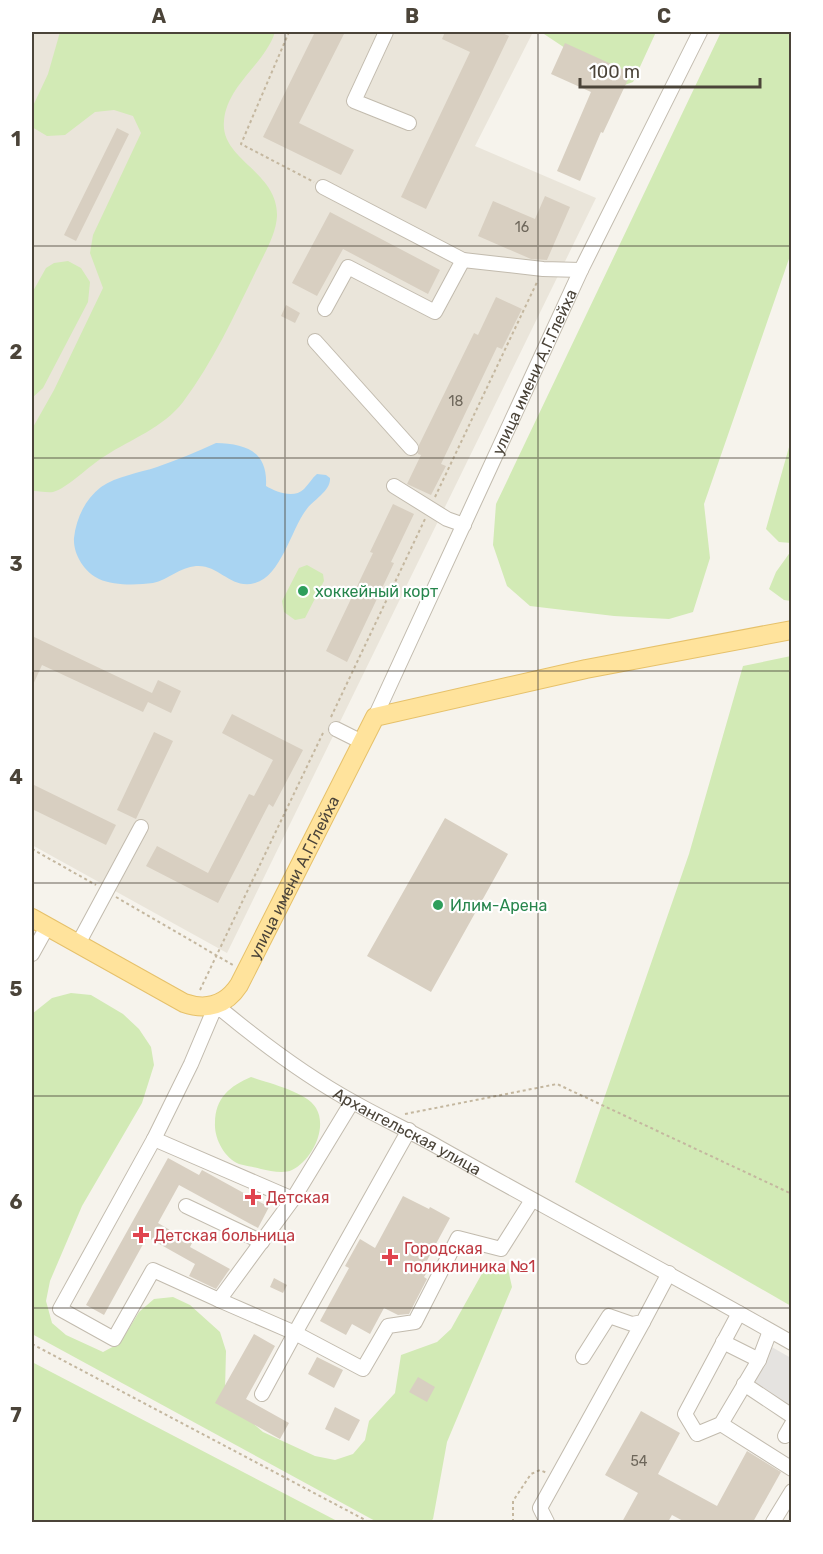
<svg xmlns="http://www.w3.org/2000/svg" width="823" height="1554" font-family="Rubik,sans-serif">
  <rect width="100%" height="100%" fill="#f6f3ec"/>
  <!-- residential -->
  <path fill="#eae5da" d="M32,32H533L475,146L596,198L227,953L32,845Z"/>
  <!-- green -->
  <path fill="#d2eab5" d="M60,32H275C265,64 227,85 224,121C220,160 278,171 277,216C276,235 264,254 256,271C234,316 213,362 183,402C163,428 131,439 105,456C91,464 68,488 53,492C48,493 40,491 34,491L32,488V429L54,390L103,288L90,253L93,235L141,133L133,116L114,110L95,112L65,135L47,136L32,127V108L48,74Z
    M541,32H656L633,82L622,86Z
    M721,32H791V253L704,504L710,558L693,612L669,619L614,616L530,606L507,586L493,545L496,504Z
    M68,261L81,268L90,282L88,302L43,388L32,398V293L46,268L54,263Z
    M791,440L792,543H791L779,542L766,529Z
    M791,551V601L784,600L769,589L776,572Z
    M307,565L323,574L324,581L305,618L295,620L284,612L282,601L299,568Z
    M791,656H792L791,1306L575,1182L689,854L743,666Z
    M71,993L91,995L123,1014L139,1029L151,1047L154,1065L142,1103L82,1206L50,1281L46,1301L52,1323L66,1335L103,1352L120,1343L139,1312L154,1299L173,1297L190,1305L220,1332L226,1351L225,1390L234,1407L263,1432L315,1456L335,1460L353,1454L365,1440L369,1421L395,1393L401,1355L437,1342L451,1329L489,1261L508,1269L512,1287L447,1442L433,1519L430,1522H377L32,1334V1014L52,998Z
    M251,1077C268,1083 307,1092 316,1108C328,1128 312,1160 292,1170C284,1174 270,1171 261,1169C254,1167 246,1166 239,1164C224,1158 214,1138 215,1123C215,1098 230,1086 251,1077Z
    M32,1362L339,1522H32Z"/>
  <!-- parking -->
  <path fill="#e5e3e0" d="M770,1346L791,1358V1419L746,1395Z"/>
  <!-- water -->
  <path fill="#a9d4f2" d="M216,443C246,444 268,451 266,486C276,492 294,499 304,489C309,484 312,478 317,474L326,475L330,478C331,491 313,500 306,510C291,530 281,576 255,583C231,590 219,564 196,566C180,567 168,580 153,583C138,585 114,586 99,579C84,572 73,554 74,538C76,519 85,499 101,487C117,476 139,473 157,467C177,460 197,452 216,443Z"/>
  <!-- building -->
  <path fill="#d8cfc1" d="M315,32H345L299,123L354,150L341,175L263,137Z
    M445,32H500L509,36L426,209L401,197L470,52L442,39Z
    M565,43L631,73L603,133L601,132L580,181L557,171L591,92L551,74Z
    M117,128L129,134L76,241L64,235Z
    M545,196L570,207L547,260L531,259L478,236L493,201L535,219Z
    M330,212L440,270L428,294L343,249L317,296L292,283Z
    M496,297L522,309L502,349L497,347L441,464L446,466L431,495L407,484L421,455L418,454L419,445L474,333L478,335Z
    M286,305L300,313L295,323L281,316Z
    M393,504L414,514L391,562L394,563L347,662L326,651L373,553L370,552Z
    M32,636L152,693L158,680L181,691L171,713L148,702L143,712L42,665L32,687Z
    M232,714L303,750L273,807L269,804L218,903L146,866L157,846L208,873L249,794L254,796L273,760L222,733Z
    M154,732L173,741L136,819L117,810Z
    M32,784L116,825L106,845L32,809Z
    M445,818L508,854L431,992L367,956Z
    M168,1158L199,1175L202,1170L269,1207L258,1228L179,1185L158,1223L192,1243L190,1247L230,1269L227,1273L216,1289L189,1276L195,1264L147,1237L104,1315L86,1305Z
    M403,1196L429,1209L430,1207L450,1218L424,1266L429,1269L424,1277L427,1279L409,1314L398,1315L384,1308L370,1334L352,1324L346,1335L320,1321L349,1268L345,1266L360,1239L375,1248Z
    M274,1278L287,1285L283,1293L270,1287Z
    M254,1334L275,1346L246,1399L289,1423L280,1439L215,1403Z
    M317,1357L343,1370L334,1388L308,1374Z
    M418,1377L435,1387L427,1402L409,1392Z
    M335,1407L360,1420L349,1441L325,1429Z
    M641,1411L680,1433L658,1474L717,1506L747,1451L781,1472L753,1522H685L672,1515L668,1522H622L638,1493L605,1475Z"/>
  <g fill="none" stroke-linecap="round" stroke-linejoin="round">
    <!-- minor casing -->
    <g stroke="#c2bbae" stroke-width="16">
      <g id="minor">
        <path d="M386,32L354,101L409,123"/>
        <path d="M323,187L463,260L543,269L581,270"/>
        <path d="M325,309L348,267L435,312L463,260"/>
        <path d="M315,341L411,448"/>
        <path d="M394,486L447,519L464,525"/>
        <path id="s1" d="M375,717L581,270L700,32"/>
        <path d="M336,729L362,742"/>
        <path d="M78,944L141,827"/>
        <path d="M32,954L47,927"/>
        <path id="s2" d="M352,1102L293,1199L219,1300L153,1270L114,1339L60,1309L154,1139L191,1064L216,1005C259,1041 304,1075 353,1102C381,1118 410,1131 438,1147C555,1213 675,1276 792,1343"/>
        <path d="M154,1139L293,1199"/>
        <path d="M186,1206L262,1242"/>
        <path d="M219,1300L295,1333L409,1130"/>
        <path d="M739,1313L685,1414L697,1434L721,1424L759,1360L770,1331"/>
        <path d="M723,1342L759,1360"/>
        <path d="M583,1357L609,1316L632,1324L643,1322L669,1273"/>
        <path d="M744,1384L792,1416"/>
        <path d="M262,1394L295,1333L363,1369L388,1326L415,1322L458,1238L501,1249L532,1200"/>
        <path d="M721,1424L792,1469"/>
        <path d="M785,1436L792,1424"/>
        <path d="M547,1522L540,1508L643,1322"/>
        <path d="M773,1522L792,1491"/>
      </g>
    </g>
    <!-- major casing -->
    <g stroke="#e6c16a" stroke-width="20">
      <g id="major">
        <path id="s3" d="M32,918L184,1003C207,1011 226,1005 239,985L375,717L586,669L792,630"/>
      </g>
    </g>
    <!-- path -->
    <path stroke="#c4b79f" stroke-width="2" stroke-dasharray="3 3" stroke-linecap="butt" d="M289,32L241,144L314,182
      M435,497L538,280
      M331,717L425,519
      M32,849L96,885
      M116,897L233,965
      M200,990L323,733
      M405,1114L557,1084L792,1194
      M32,1344L369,1522
      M513,1522V1501L531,1474L540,1470L547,1473"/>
    <!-- minor -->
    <use href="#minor" stroke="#fff" stroke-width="14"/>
    <!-- major -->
    <use href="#major" stroke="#ffe39c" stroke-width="18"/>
  </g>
  <!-- grid -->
  <path fill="none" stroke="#4b4439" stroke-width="1.5" stroke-opacity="0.55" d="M285,32V1522M538,32V1522M32,246H792M32,458H792M32,671H792M32,883H792M32,1096H792M32,1308H792"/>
  <!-- markers -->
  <g fill="#2e9e5b" stroke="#fff" stroke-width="2">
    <circle cx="303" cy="591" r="6"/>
    <circle cx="438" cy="905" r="6"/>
  </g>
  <g fill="#e0444e" stroke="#fff" stroke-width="2">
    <path d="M250 1188h6v6h6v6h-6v6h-6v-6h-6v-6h6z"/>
    <path d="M138 1226h6v6h6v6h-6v6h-6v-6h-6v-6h6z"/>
    <path d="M387 1248h6v6h6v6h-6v6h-6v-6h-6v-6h6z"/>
  </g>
  <g text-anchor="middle" stroke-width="4.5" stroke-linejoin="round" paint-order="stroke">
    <!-- number labels -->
    <g font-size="14" fill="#6e675b">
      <text x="522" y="232">16</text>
      <text x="456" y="406">18</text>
      <text x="639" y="1466">54</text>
    </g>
    <!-- street labels -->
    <g font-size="16" fill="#4b4439" stroke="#fff">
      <text dy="6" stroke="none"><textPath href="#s1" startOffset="380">улица имени А.Г.Глейха</textPath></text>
      <text dy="6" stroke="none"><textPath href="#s3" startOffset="358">улица имени А.Г.Глейха</textPath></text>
      <text dy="6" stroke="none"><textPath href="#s2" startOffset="1024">Архангельская улица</textPath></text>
    </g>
    <!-- leisure labels -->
    <g font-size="16" fill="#27864d" stroke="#fff" text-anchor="start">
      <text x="315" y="597">хоккейный корт</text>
      <text x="450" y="911">Илим-Арена</text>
    </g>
    <!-- health labels -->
    <g font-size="16" fill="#be3a42" stroke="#fff" text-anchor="start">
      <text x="266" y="1203">Детская</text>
      <text x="154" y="1241">Детская больница</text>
      <text x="404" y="1254">Городская<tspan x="404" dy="18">поликлиника №1</tspan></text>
    </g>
  </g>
  <!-- border -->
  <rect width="823" height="1554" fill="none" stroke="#ffffff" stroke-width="66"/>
  <!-- scale -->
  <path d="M580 78v9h180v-9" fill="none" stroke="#4b4439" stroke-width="3"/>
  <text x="589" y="78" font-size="18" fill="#4b4439" stroke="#ffffff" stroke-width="4.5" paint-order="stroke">100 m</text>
  <rect x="33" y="33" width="757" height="1488" fill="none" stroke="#4b4439" stroke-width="2"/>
  <g font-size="20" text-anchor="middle" font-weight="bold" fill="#4b4439">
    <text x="159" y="23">A</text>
    <text x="412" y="23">B</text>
    <text x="664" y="23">C</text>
    <text x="16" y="146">1</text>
    <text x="16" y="359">2</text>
    <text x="16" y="571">3</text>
    <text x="16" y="784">4</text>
    <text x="16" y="996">5</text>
    <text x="16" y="1209">6</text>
    <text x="16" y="1422">7</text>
  </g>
</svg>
